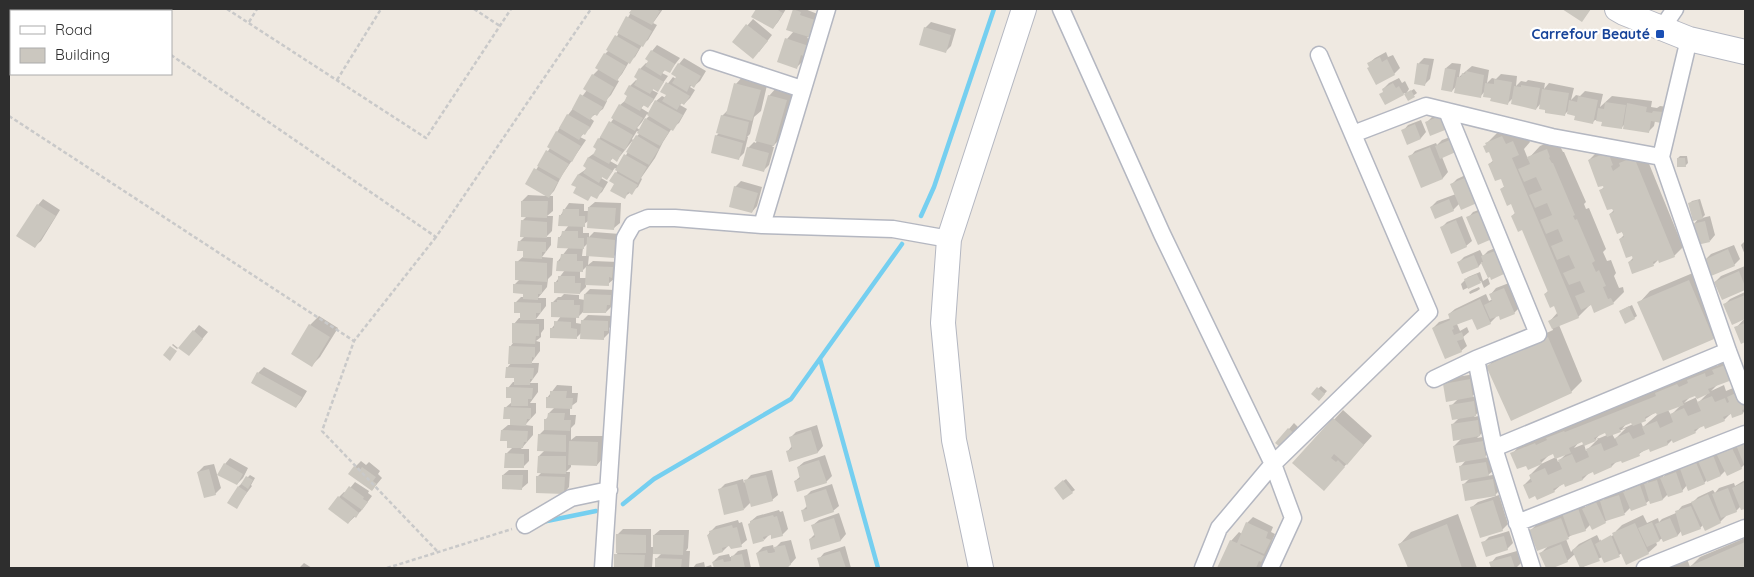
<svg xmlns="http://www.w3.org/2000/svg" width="1754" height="577" font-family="Quicksand,sans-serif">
  <rect width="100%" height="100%" fill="#efe9e1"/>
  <!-- shadow -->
  <path fill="#0003" fill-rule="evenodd" d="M633,9H663L653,23L657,25L648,40L642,45L635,57L629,62L622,74L617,80L619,81L611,95L606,100L607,101L603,109L590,118L594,121L590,128L580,137L586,140L562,175L554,191L549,196H553V211L547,216H553L552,231L546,237H551V245L542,257L553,258L552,275L548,279L547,287L538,298H546V306L536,319H544V329L541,333V337L536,341L540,342V351L531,363H539L538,372L530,383H538V392L530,403H536V413L525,425L533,426V435L521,449H529V461L523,467L506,454L513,447L502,430L508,425H511L512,418L505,408L512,402V397L508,388L513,382H515V377L507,368L512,362L510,347L513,343L514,324L519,318H521V312L515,303L521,297H524V292L514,285L520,279L517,262L524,256L525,250L519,242L525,236L522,221L527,216L522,201L528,195L547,196L527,184L550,148L557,132L568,115L587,90L593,75L599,69L605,54L609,50Z
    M757,9H786L778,22L773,28L753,16Z
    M795,9H805L820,15L815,30L807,38L817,41L804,55L802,62L797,67L787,39L794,31Z
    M753,19L772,35L759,52L733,42Z
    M931,22L956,29L951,46L945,52L925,28Z
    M657,45L680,58L669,72L666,69L662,73L668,76L658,90L654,88L652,90L658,93L653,101L648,107L644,105L641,108L649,113L656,101L662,96L666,98L668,94L662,91L673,77L676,79L679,64L684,58L706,71L700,81L694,86L692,85L690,87L695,90L690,98L684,104L682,103L680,105L687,109L679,123L672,128L663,142L655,158L641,178L642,179L638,187L624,197L616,184L611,181L618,170L615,168L607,178L603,176L601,178L608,182L602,192L596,197L573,184L579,174L588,168L584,165L589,157L596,152L599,139L614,118L620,105L626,100L630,86L636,80L642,84L640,69L646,63L648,64L652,51ZM647,114L650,115L644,121L640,130L637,128L642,122ZM637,131L640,133L633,140L632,139ZM633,140L628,152L619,166L610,161L613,158L617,160Z
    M1386,52L1388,57L1393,55L1400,68L1394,74L1371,66L1369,63L1375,58Z
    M1424,58L1434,59L1430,79L1425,84L1419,63Z
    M1452,63L1461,64L1459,77L1472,66L1489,70L1487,83L1492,78L1496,79L1501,74L1517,76L1516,86L1521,81L1526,82L1528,80L1545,83L1544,89L1549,83L1574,88L1571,100L1576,95L1580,96L1585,91L1603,94L1600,107L1612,96L1652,101L1651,107L1657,108L1660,106L1668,107L1666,116L1655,121L1654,126L1648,132L1625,124L1621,128L1603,121L1595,120L1593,122L1569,110L1564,115L1541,103L1536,109L1513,98L1508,103L1492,97L1485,91L1480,97L1457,85L1452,91L1446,68Z
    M744,75L768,81L761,111L754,117L750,134L747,137H748L744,153L738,159L716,136L719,133L722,116L728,110L736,84Z
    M1399,78L1402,83L1405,81L1409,89L1406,94L1414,89L1417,93L1409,99L1405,93L1403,94L1384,91L1383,89L1389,83Z
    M777,87L794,91L783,136L772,147H774L769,165L764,170L748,148L754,142L756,143L769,96Z
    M1445,112L1450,123L1445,129L1426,123L1432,117Z
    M1421,120L1426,132L1421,138L1408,143L1403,131L1408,125Z
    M1525,131L1530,142L1524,149L1528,159L1540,146L1559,138L1560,146L1563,152H1564L1586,202L1584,204L1586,209L1589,208L1606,249L1603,252L1607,261L1611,260L1616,273L1614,276L1619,288L1623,287L1624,292L1613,303L1591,304L1578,317L1559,325L1582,381L1571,392L1488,366L1499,355L1553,330L1550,321L1558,312L1555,304L1545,294L1549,290L1523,228L1512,216L1516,212L1512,203L1501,189L1505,186L1501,177L1489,164L1494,160L1487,143L1498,132Z
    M1458,134L1442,157L1448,172L1443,178L1422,186L1410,157L1415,151L1436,143L1437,145L1442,140Z
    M1600,149L1622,154L1624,160L1629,155L1643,149L1683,247L1674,256L1659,259L1654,264L1629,262L1634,257L1620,239L1624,235L1610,214L1614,210L1601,190L1604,187L1589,160Z
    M1680,156H1687L1688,163L1685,166L1678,158Z
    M1472,172L1460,203L1453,210L1431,207L1437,201L1456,194L1452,184L1457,179Z
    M741,181L762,187L757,206L752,212L735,187Z
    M43,199L60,210L41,241L35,246L38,205Z
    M1700,199L1705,215L1702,218L1710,216L1715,235L1710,241L1694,224L1699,218L1690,203L1692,201Z
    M595,202L621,203L620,223L614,228L588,221L583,225V233H589V237L594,232L620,234L619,251L613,257L589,255L588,265L593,261L618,262V271L614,274V279L608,284L586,283V287L580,293L555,283L565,270L558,261L569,247L559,238L569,225L560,216L569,203L584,204V211H589V207ZM588,243L587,256H582L583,248ZM587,266L586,278H580V271H582Z
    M1487,207L1497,232L1468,218L1473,212Z
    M1462,216L1472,241L1466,246L1441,228L1447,222Z
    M1745,241V255L1741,245Z
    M1734,245L1740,259L1734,265L1705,260L1711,254Z
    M1500,246L1509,268L1504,273L1488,277L1482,262L1479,266L1463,272L1459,262L1464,257L1480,250L1483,256L1488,251Z
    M1745,266V289L1722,298L1715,282L1721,276Z
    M1700,270L1725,326L1714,338L1663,359L1639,303L1650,291Z
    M1480,272L1483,281L1488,278L1490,284L1484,288L1481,281L1463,290L1461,284L1468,277Z
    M1509,283L1520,307L1514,313L1495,316L1496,317L1490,323L1473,317L1457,324L1460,331L1467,327L1469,332L1463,337L1467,346L1461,351L1433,328L1439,322L1451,318L1449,314L1455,309L1486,294L1489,301L1493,299L1491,294L1496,288Z
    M1479,287L1480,289L1477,291L1470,294L1469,292L1472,290Z
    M590,289L616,290V299L612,302V306L606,312L584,311L579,316H576V323L582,324L583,320L588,315L613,316V325L609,328V333L604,338L582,332L576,338L552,328L561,316L553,302L558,297H561L564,294L579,295V299L585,300V294Z
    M1745,292V318L1733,323L1725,304L1730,299Z
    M1632,305L1637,316L1634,318L1620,311Z
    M319,316L338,328L320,357L312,365L310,325Z
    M1745,318V341L1742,342L1736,328Z
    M199,325L208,332L194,349V331Z
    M173,344L178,348L177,349L172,345Z
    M1737,354L1718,384L1711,391L1724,385L1726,391L1745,383V410L1743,413L1733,417L1731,413L1724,420L1702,425L1695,432L1673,439L1668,444L1651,450L1649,447L1639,454L1617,461L1612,466L1594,473L1593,471L1589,473L1583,479L1566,486L1565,483L1562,484L1554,491L1536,495L1524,485L1531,478L1530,475L1541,464L1556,457L1554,453L1550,454L1541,463L1526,464L1512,454L1523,442L1663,387L1668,382L1689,374L1690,376L1693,375L1700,369L1716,362L1717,366L1725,359ZM1708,393L1698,403L1696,398ZM1696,394L1697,397L1684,403L1691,396ZM1682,404L1671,415L1668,410ZM1657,411L1658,414L1643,427L1641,422ZM1632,422L1633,424L1622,429L1627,423ZM1626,428L1615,439L1612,434ZM1606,432L1607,435L1595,440L1601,433ZM1599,438L1586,451L1584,444ZM1583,441L1584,444L1574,448L1579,442ZM1568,452L1558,462L1556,457Z
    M264,367L307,391L301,401L296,407L258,373Z
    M1475,374L1478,391L1471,397L1479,396L1481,409L1474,417L1483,415L1485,430L1477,438L1488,436L1491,451L1483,458L1491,457L1494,470L1487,476L1498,474L1501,489L1494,496L1463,485L1470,478L1460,467L1467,459L1454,446L1462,438L1452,425L1460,417L1451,406L1458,399L1444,384L1450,378Z
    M557,385L572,386V393H578L577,402L570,407V415H576L575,424L571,428V440L576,436H603L602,459L597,465L571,464V467L566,472H570L569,487L564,493L537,477L542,472L539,456L545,450L539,435L545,429V420L549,416V413L555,407L547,398Z
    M1321,386L1327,391L1319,400L1313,394Z
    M1343,410L1372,436L1332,480L1294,463Z
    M1294,423L1301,430L1277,442L1289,429Z
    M817,425L823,446L818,452L790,461L787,452L792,446L790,438L796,432Z
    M1745,439V464L1741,468L1726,470L1721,475L1707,480L1704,483L1687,485L1682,491L1668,494L1663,499L1650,500L1646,503L1631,509V507L1625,513L1609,518L1605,522L1590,525L1585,530L1573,534L1566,539L1571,552L1579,544L1597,535L1600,541L1601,539V542L1617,533L1616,531L1622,525L1643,515L1647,523L1658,518L1659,522L1662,519L1676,513L1682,506L1693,502L1698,497L1713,490L1715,493L1719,488L1734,483L1735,486L1745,480V507L1742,509L1741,506L1736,511L1725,515L1726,516L1720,522L1705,529L1703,525L1700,528L1682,530L1678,535L1664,540L1663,538L1656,542L1657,545L1648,553H1622L1619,555L1602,557L1581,568L1575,554L1567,561L1547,568L1541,553L1548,546L1531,530L1537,524L1564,514L1584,503L1585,507L1602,498L1603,500L1607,495L1625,490V492L1630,486L1646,481L1647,483L1651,478L1663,475V477L1667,473Z
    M825,455L832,476L826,482L795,481L801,476L798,467L804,462Z
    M230,458L248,468L243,478L237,484L225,464Z
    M361,461L366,465L369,462L380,471L378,474L382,478L372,490L355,467Z
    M214,464L221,488L215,494L198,472L204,466Z
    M509,470H528V483L522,488L503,475Z
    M772,470L778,495L772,500L751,502L744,509L719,490L725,484L743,479L744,483L751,475Z
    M250,475L255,478L251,485L252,486L236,507L239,486Z
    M1066,479L1075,490L1072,492L1058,485Z
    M355,482L369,491L368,493L372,496L361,511L348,523L339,497L344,492L346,493Z
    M832,484L839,506L833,511H802L808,505L805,497L811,491Z
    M1499,495L1508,524L1502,530L1472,507L1478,502Z
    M779,510L780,512L783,511L788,529L782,535L771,533L764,540L751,521L757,516Z
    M839,513L846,534L841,540L812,549L810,539L815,534L813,525L819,520Z
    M1458,514L1477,568H1410L1400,544L1411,532Z
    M1253,517L1273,527L1271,532L1275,534L1270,546L1272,547L1263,562L1266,563L1263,568H1218L1231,541L1239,532L1242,534L1247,523Z
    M738,520L739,523L742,522L747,540L741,545H729L723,551L713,553L708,535L710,532L716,526Z
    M623,529H651V547H654V535L660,530H689L688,548L686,551H690L689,568H656V559L662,553H653L652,568H615L616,555L619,551L617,535Z
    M1509,531L1513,543L1507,549L1483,543L1489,537Z
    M1745,538V568H1653L1686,556L1690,567L1700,557Z
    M791,540L796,558L788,567L761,568L757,553L763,547L773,545L774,549L781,542Z
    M845,546L851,568H820L819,559L824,553Z
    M747,549L751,568H715L713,562L719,556L729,554L730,557H732L738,551Z
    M1517,551L1521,563L1516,568H1492L1491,563L1496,557Z
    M704,562L705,567L711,565L712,568H693L696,564Z
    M304,563L312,568H299Z"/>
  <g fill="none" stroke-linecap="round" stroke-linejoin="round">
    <!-- stream -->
    <path stroke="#75cff0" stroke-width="4.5" d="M921,216L934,187L994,9
      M820,359L878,568
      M623,504L654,479L791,399L902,244
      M542,522L596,511"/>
  </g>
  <!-- building -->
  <path fill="#cbc7bf" d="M632,9H655L660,11L652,25L629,13Z
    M756,9H776L783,13L773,29L751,17Z
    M793,9L801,12L800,15L815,20L809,37L786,30Z
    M1562,9H1591L1582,22Z
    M626,16L652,31L643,47L617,33Z
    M746,24L768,41L753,59L732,42Z
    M924,27L951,35L946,53L919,45Z
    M615,35L639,49L630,64L606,50Z
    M785,38L812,47L808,58L801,55L797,69L777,62Z
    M651,50L675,64L670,73L664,70L661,76L645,66L648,61L645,59Z
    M604,53L626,66L617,81L595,68Z
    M1380,57L1382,62L1387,59L1395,75L1376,85L1367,68L1369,67L1367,63Z
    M678,63L701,76L694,88L690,85L687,92L672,83L676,77L671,74Z
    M1417,63L1429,65L1425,86L1414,84Z
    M639,68L664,82L658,92L653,89L650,94L634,85L637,79L634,77Z
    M1445,68L1456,70L1452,92L1441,90Z
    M1466,71L1484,75L1481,98L1454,93L1457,77H1461L1462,73L1465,74Z
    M592,74L614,87L606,102L583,89Z
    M1494,79L1512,82L1508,105L1490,101L1491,98L1483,97L1485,83L1494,84Z
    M666,82L690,96L684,105L681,103L677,110L662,101L666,95L660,92Z
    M734,83L761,90L752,121L726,114Z
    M1393,83L1396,88L1399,86L1404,95L1385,105L1379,94L1383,92L1382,89Z
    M629,85L654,99L648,108L643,105L640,111L624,102L627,96L624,94Z
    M1521,85L1540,88L1536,110L1511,104L1514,86L1521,87Z
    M1542,89L1569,93L1565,116L1545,113V110L1539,109Z
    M1411,90L1415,97L1408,101L1404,94Z
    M580,94L603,107L597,116L594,114L590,120L572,109Z
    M768,95L787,100L774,146L755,141Z
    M1578,96L1598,100L1593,124L1574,120L1575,116L1567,114L1569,100L1577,102Z
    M655,100L683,115L673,131L647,115Z
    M1605,102L1626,105L1622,129L1601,126L1602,122L1596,121L1598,108L1604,109Z
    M1627,103L1647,107L1646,112L1652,113L1653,111L1663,112L1661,123L1651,121L1649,133L1623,129Z
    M619,104L643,118L635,131L611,118Z
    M567,114L590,127L585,135L583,134L579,140L559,128Z
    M721,115L749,122L745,141L716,133Z
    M1440,116L1445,130L1430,136L1425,122Z
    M645,118L669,132L660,146L637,133Z
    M609,121L633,135L625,150L600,137Z
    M1415,124L1421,139L1407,145L1401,130Z
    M556,131L581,146L572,162L547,147Z
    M636,135L659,149L649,165L626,152Z
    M715,135L743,143L739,160L711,153Z
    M1502,136L1506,144L1513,141L1519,155L1512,158L1579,318L1552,329L1548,321L1558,316L1554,306L1550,308L1544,294L1548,292L1522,230L1518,232L1511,216L1515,214L1511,204L1507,206L1500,189L1504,187L1501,179L1495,181L1488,164L1493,162L1489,152L1486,153L1483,146L1486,145L1485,143Z
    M598,138L622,152L617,162L612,158L609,164L593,155L596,149L593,147Z
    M1452,139L1458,151L1440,159L1435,146Z
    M747,147L769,153L764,172L742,166Z
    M1430,147L1443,179L1421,188L1408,156Z
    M1547,149L1550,157L1549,158L1552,163H1553L1575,215L1573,216L1575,220L1577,219L1595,261L1592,263L1596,272L1599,270L1606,286L1603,287L1608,299L1611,298L1614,304L1594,313L1591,305L1581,310L1575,296L1585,292L1580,281L1569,285L1563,273L1575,268L1569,255L1557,260L1551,246L1563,241L1558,229L1546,234L1540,220L1552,215L1547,203L1535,208L1529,195L1542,190L1536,177L1524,182L1518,169L1530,164L1527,157Z
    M546,150L569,164L560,179L537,166Z
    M1608,152L1613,165L1611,166L1613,171L1620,166L1619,163L1634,157L1675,257L1659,263L1658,260L1653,262L1654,266L1632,274L1628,262L1633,260L1632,256L1626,258L1619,239L1624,237L1622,232L1617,234L1609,214L1614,212L1612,209L1607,210L1599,190L1604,188L1603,186L1598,187L1588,160Z
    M624,154L647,167L638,183L615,170Z
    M588,157L613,171L607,180L602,177L599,183L583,173L586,168L583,166Z
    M1677,158H1685L1686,167H1677Z
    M534,168L558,182L549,198L525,184Z
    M615,172L638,185L632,195L628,192L625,199L610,191L614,184L609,181Z
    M578,174L603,188L597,199L591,196L588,201L573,193L576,187L571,185Z
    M1467,177L1477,203L1461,210L1450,184Z
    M734,186L758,193L752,213L729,207Z
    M1449,199L1454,211L1435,219L1430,207Z
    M1698,200L1703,219L1693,221L1688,203Z
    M521,201H548L547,218L521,217Z
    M37,204L56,216L35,248L16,236Z
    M588,207L616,208L614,230L587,228Z
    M563,209H579V216H585V227L558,226L559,215H562Z
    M1481,211L1492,239L1478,245L1466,217Z
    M521,220L547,222V238L520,237Z
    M1456,220L1467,247L1451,254L1440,227Z
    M1705,221L1710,242L1697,245L1692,224Z
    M562,231H578V238H584V249L557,248L558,237H561Z
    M587,237L615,240L614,258L586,256Z
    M518,241L546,242V252H542V259L523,258V251H517Z
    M1728,249L1735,266L1711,276L1704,260Z
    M1495,251L1504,274L1491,280L1490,277L1488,278L1481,263L1483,262L1481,256Z
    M561,254H577V261H583V272L556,271L557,261H560Z
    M1474,255L1479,267L1462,274L1457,262Z
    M515,261L547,263V282L515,280Z
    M586,266L613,267L612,278L609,277V286L585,285Z
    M1739,271L1745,286V290L1722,300L1714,282Z
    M1477,274L1481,283L1468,289L1464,279Z
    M558,276H575V283H581L580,294L554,293V282H558Z
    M1689,280L1714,339L1663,361L1637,302Z
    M513,284L542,285V294H538V300L523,299V294L513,293Z
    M1504,288L1515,314L1500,320L1499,316L1490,319L1484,305L1492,301L1489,294Z
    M584,294L611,295L610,305H607L606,313H583Z
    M1745,295V319L1732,325L1723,304Z
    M1480,299L1491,324L1477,330L1472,319L1453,326L1454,329L1452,330L1454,335L1462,332L1464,339L1457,341L1462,352L1445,359L1432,328L1450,320L1448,314Z
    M557,300H574V305H580L579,318L551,317V302H557Z
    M514,302L541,303V313H536V320H520V313H514Z
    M1629,306L1635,319L1625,324L1619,311Z
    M581,320L608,321V331H604V340L580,339Z
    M554,321L571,322V328L577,329V339L550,338V328H554Z
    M512,323L539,324V336H536L535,344L512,343Z
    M1745,323V342L1741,344L1734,327Z
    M309,324L330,337L312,367L291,354Z
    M193,330L203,339L189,356L178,348Z
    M1548,337L1572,393L1511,421L1486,366Z
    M170,346L177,351L170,361L163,355Z
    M509,346L535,347V358L532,357V364H508Z
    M1725,365L1732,380L1708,389L1710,393L1697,399L1695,396L1682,401L1684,405L1657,415L1656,413L1645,417L1646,421L1633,426L1631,423L1619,428L1621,432L1607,437L1605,433L1594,438L1596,441L1584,446L1582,442L1569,448L1571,453L1555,459L1553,454L1540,460L1542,464L1528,470L1526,466L1517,469L1510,453L1535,443L1536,445L1547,440L1546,438L1564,431L1565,432L1656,396L1655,393L1677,384L1679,387L1688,383L1687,380L1705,373L1706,377L1714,374L1712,370Z
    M506,367L534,368L533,379H530V385H514V378H505Z
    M257,372L302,397L296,408L251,383Z
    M1470,379L1473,397L1446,402L1443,384Z
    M506,387L533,388L532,399H528V406H511V398H506Z
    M1317,387L1325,394L1319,401L1311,394Z
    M550,391H567L566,398H573L572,409L546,408V397H550Z
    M1738,392L1745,409L1742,410L1743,414L1732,418L1731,414L1723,417L1725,421L1705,429L1704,426L1694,430L1696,433L1673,443L1671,439L1667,441L1668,445L1650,452L1649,449L1639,453L1640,456L1622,463L1621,461L1611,464L1612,467L1594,475L1593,472L1582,477L1583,480L1565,487L1564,484L1553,489L1555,492L1537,500L1535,496L1529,499L1523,485L1532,482L1529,475L1545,468L1548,475L1562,469L1558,460L1572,454L1576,463L1589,457L1586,449L1601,443L1604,451L1618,445L1615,438L1629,432L1633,439L1645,434L1642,427L1657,421L1660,428L1673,422L1670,414L1684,408L1688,416L1701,411L1697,402L1712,396L1715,402L1725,398L1727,403L1729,402L1727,397Z
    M1474,401L1476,416L1452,420L1449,405Z
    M504,407L531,408V419H527L526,426L510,425V419H503Z
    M548,413H565L564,420H571L570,431L544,430V419H547Z
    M1333,418L1364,445L1347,465L1334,454L1331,458L1336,462L1338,460L1345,467L1324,491L1292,463Z
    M1478,420L1480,436L1453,441L1451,424Z
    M1288,428L1297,436L1284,450L1275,443Z
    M501,430L528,431L527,442H524L523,448H507V441H500Z
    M811,430L818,453L789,462L786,451L792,449L789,437Z
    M538,434L566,435V452L537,451Z
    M569,441L598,442L597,466L568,465Z
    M1483,441L1486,458L1456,463L1453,446Z
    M1745,441V467L1736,445Z
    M1731,446L1742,469L1727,476L1716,453Z
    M505,453L524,454V468H504Z
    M1713,455L1721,476L1707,482L1698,461Z
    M538,456H566V474L537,473Z
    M819,460L827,483L797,492L794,481L800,479L797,467Z
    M1695,460L1705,484L1688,491L1679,466Z
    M1486,462L1489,476L1461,481L1459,466Z
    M224,463L243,474L237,485L217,475Z
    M354,466L360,470L362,467L376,477L373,481L377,484L372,491L348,474Z
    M209,469L216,495L204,498L197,472Z
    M1676,472L1683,492L1668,497L1660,478Z
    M502,475H523L522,490L502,489Z
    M766,475L773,501L751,507L744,480Z
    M246,476L253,480L248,489L241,484Z
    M536,476L565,477L564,494L536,493Z
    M1493,479L1496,496L1465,501L1462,484Z
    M1063,480L1073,493L1063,500L1054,488Z
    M1657,480L1663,500L1650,504L1644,484Z
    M1745,482V509L1741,510L1732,488Z
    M737,484L744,510L724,515L718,489Z
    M1640,485L1647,505L1631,511L1623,492Z
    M238,486L247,492L237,509L227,503Z
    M349,486L364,497L363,499L368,502L362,510L342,496Z
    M1728,488L1737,512L1721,518L1712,494Z
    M826,489L834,512L804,522L801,510L807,509L804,496Z
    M1708,494L1721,523L1705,531L1691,502Z
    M1619,495L1625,515L1606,521L1600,501Z
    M338,496L359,513L356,518L354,516L348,524L328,509Z
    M1493,500L1503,531L1480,538L1470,507Z
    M1596,502L1606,523L1592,530L1582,509Z
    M1691,506L1701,529L1682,536L1675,511Z
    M1578,508L1586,531L1570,536L1562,513Z
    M773,515L774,517L777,516L783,536L771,539V535L763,537L764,541L753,544L748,524L750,523V521Z
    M834,518L841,541L811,550L809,539L815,537L811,525Z
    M1561,518L1569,539L1537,551L1529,530Z
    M1670,518L1678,536L1663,542L1655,524Z
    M1246,522L1268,532L1266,538L1271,540L1264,554L1241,544L1240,545L1264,556L1261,562L1259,561L1256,568H1217L1230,540L1237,543Z
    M1652,522L1660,541L1647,547L1638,528Z
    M1635,523L1649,554L1626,565L1612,533Z
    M1447,524L1462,568H1408L1398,544Z
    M732,525L733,528L737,527L742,547L731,549L729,546L722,548L723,552L713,555L707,535L710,534L709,531Z
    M616,534L646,535V553H616Z
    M653,535H684L683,555L653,554Z
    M1611,535L1620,557L1604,563L1595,544Z
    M1504,536L1508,550L1486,557L1481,542Z
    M1591,539L1600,561L1580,568L1572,550Z
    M1745,542V568H1691L1690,566Z
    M1561,544L1568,562L1553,568H1546L1539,553Z
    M785,545L791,565L788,566L789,568H760L756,553L767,550L768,553H771L775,552L774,547Z
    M840,551L846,568H820L817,558Z
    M614,554L645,555L644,568H614Z
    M742,554L745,568H714L712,562L723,559L724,562L731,561V556Z
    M1511,556L1515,568H1491L1489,562Z
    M655,558L682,559L681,568H655Z"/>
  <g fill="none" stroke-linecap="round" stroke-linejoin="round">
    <!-- street casing -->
    <g stroke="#b4b7c1" stroke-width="19">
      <path id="street" d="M1061,9L1162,234L1273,464L1293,518L1270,568
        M1662,28L1675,9
        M1689,39L1661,157L1728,351L1745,396
        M710,59L802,89
        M1353,134L1426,106L1552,137L1661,157
        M762,225L827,9
        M1476,359L1494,448L1532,568
        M1434,379L1476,359L1538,334L1447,111
        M1494,448L1728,351
        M1517,523L1745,434
        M525,525L571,498L609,490
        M603,568L625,238L633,224L648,218H675L762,225L893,229L949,239
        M1203,568L1219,528L1273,464L1429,312L1319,55
        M1645,568L1745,528"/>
    </g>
    <!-- secondary casing -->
    <g stroke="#b4b7c1" stroke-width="26">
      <path id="secondary" d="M1617,9L1624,13L1689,39L1745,52
        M981,568L954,440L943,323L949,239L1024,9"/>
    </g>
    <!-- path -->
    <path stroke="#c9c9c9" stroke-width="2.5" stroke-dasharray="4 2.5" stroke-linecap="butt" d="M105,9L108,11
      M227,9L426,138L511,9
      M474,9L500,26
      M249,22L257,9
      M171,55L436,237L591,9
      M337,80L381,9
      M9,116L354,341
      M436,237L354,341L322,431L438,552
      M387,568L512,529"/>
    <!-- street -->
    <use href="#street" stroke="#fff" stroke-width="16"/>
    <!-- secondary -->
    <use href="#secondary" stroke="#fff" stroke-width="24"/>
  </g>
  <!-- markers -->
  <rect fill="#1a4fb4" stroke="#fff" stroke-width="2" x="1655" y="29" width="10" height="10" rx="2.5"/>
  <g text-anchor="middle" stroke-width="4.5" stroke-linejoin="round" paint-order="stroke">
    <!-- transit labels -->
    <g font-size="14" font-weight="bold" fill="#164399" stroke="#fff" text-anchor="end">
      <text x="1650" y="39">Carrefour Beauté</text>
    </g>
  </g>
  <!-- border -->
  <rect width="1754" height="577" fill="none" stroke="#2e2e2e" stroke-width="20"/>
  <!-- legend -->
  <rect x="10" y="10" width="162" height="65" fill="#ffffff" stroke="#ababab"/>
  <rect x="20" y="26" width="25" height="8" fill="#ffffff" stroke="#ababab"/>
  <text x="55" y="35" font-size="15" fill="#2e2e2e">Road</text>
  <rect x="20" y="48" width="25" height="15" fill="#cbc7bf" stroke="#ababab"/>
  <text x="55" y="60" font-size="15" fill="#2e2e2e">Building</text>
</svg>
